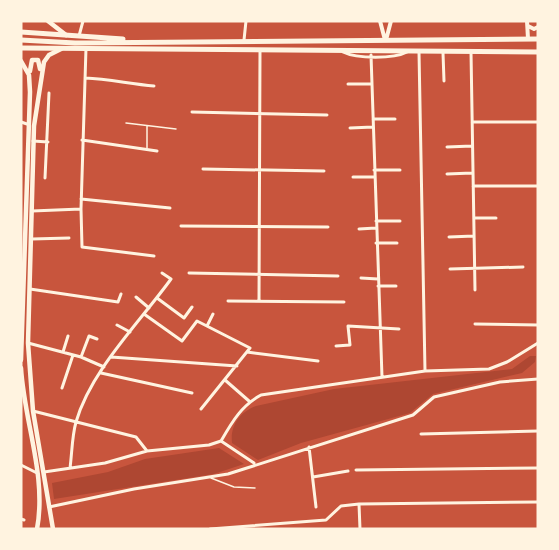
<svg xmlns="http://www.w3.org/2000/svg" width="559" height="550" font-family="'DejaVu Sans',sans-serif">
  <rect width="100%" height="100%" fill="#c8553d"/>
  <!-- green -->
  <path fill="#ae4732" d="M530,356H536L535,362L522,373L433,394L410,413L301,443L258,460L232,443C230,425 240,412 256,406L334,389L512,369Z
    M219,448L244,464L214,474L54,499L52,483L108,472L145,459Z"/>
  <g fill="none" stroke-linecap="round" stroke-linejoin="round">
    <!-- service -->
    <path stroke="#fff3e0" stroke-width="1.5" d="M126,123L176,129
      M147,126V148
      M211,478L234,487L255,488"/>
    <!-- minor -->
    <path stroke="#fff3e0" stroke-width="3" d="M79,36L83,21
      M244,40L246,21
      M86,48L81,209L82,247L154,256
      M343,52C357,59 394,59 407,52
      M419,52L425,371
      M471,52L475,290
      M443,53L444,81
      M371,55L382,377
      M85,78C109,79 130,84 154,86
      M348,84H372
      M192,112L327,115
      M373,119H395
      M21,122L27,124
      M472,122H538
      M350,128L373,127
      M82,140L157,151
      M33,141L48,142
      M447,147L472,146
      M203,169L324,171
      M374,170H400
      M447,174L472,173
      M353,177H374
      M45,178L49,93
      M473,186H538
      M81,199L170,208
      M32,211L81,209
      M474,218H496
      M376,221H400
      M181,226L328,227
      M359,229L376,228
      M449,237L474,236
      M32,239L69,238
      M376,243H397
      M450,269L523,267
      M189,273L338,276
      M361,278L378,279
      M378,286H396
      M30,289L118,302L121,294
      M136,297L149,308
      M157,298L184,318L192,307
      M228,301L344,302
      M259,301L260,51
      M144,314L182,341L197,321L250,348L201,409
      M475,324L538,325
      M117,325L130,332
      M207,326L213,314
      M28,343L81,357L104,367
      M336,346L350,345L348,326L399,329
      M63,352L68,336
      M247,352L318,361
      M81,357L89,336L97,339
      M111,357L237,366
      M101,373L192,393
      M225,380L249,401
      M62,388L73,355
      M33,411L136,437L147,451
      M421,434L538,431
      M221,441C232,422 241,406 261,395L425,371L489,369L507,362L538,343
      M221,441L254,463
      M309,447L316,507
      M21,465L37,473
      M70,468C72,453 72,436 76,422C91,370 140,322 171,279L162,273
      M356,470L538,468
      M44,472L105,463L147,451L209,445L221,441
      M313,477L348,471
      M359,504L360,529
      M49,507L134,489L228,474L413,415L434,397L500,382L538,379
      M21,519L24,520
      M210,529L326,520L341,506L359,504L538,502"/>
    <!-- tertiary -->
    <path stroke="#fff3e0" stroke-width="4" d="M380,21L385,40
      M527,21L528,39
      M528,26L534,29L538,27
      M386,40L391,21"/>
    <!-- secondary -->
    <path stroke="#fff3e0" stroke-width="4.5" d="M48,21L66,35
      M21,61L29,75L30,92L21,360
      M30,71L32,60H38L40,69
      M21,368C24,421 47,476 37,529
      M53,529L33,411L28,343L34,126L44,62L49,55L61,49"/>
    <!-- primary -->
    <path stroke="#fff3e0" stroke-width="5" d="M21,32L123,39
      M21,40L75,43L538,39
      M21,48L538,52"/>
  </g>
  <!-- border -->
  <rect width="559" height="550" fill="none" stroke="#fff3e0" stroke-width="45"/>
</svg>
